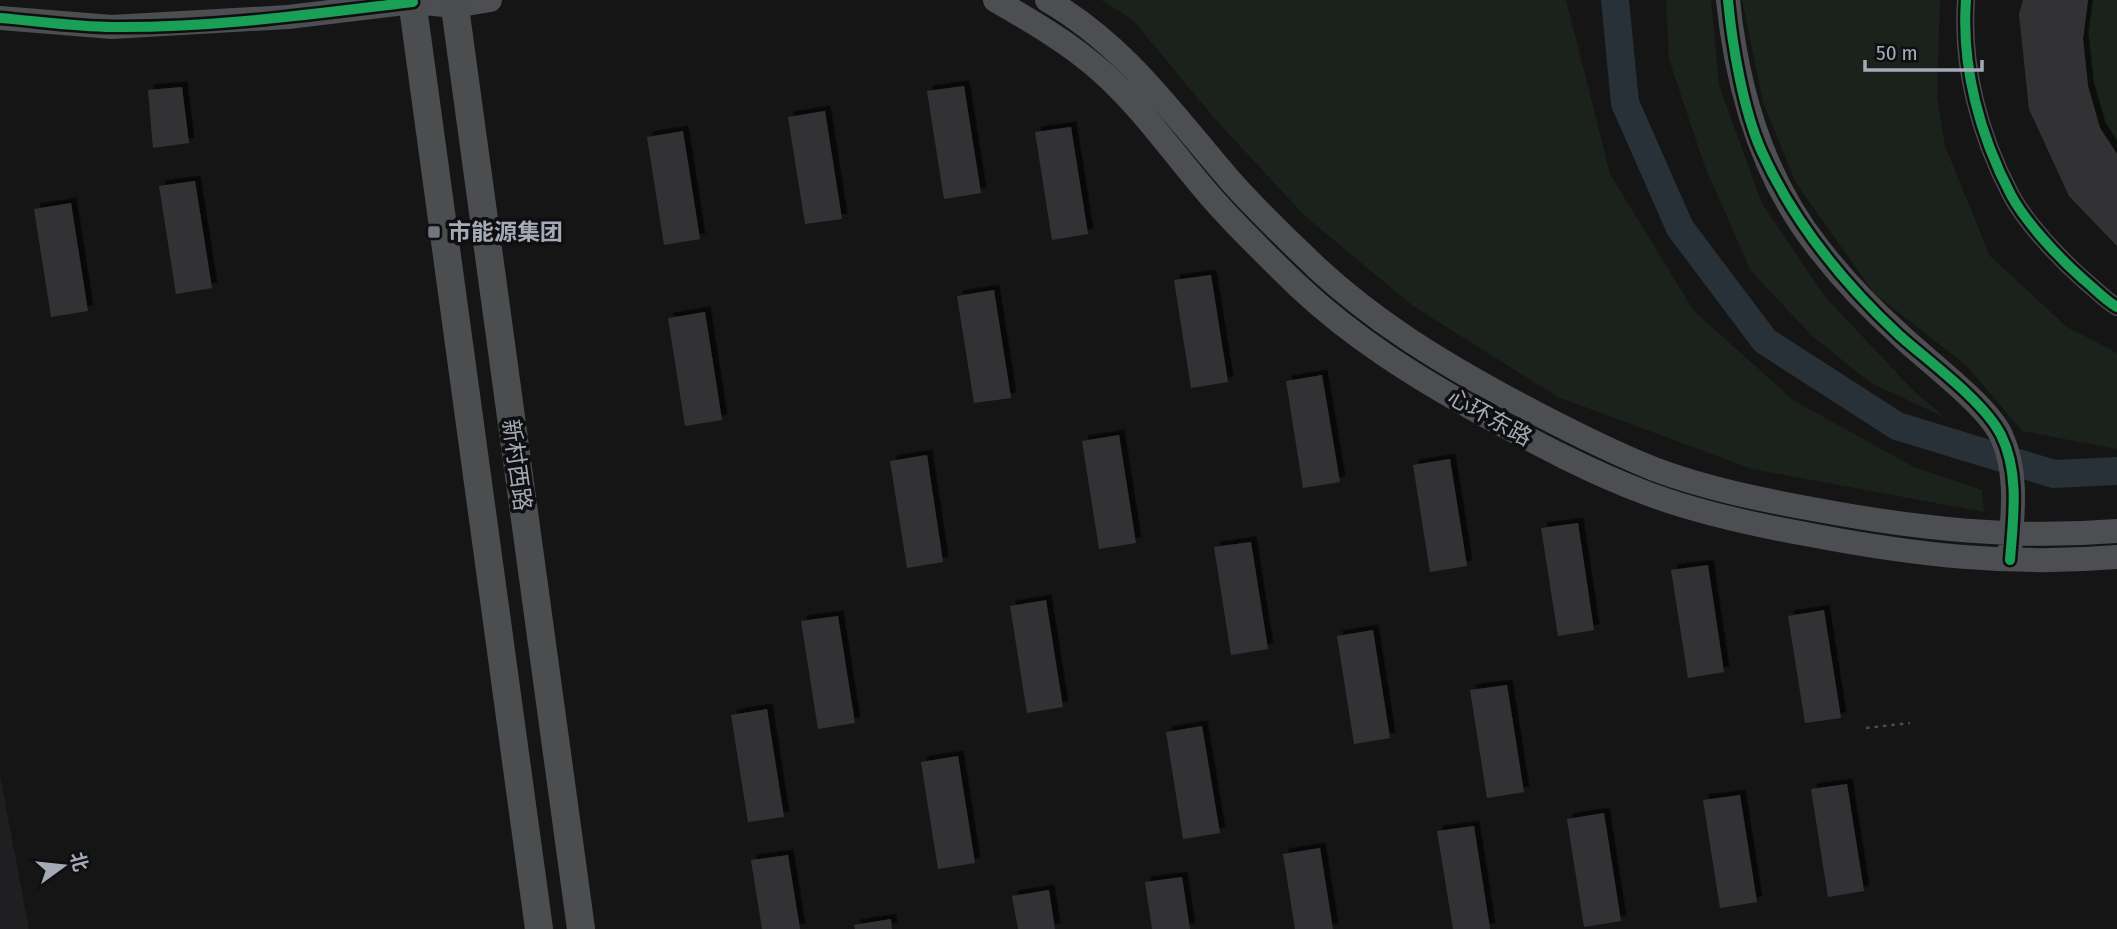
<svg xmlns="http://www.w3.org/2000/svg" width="2117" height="929" font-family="'Fira Sans Condensed','Noto Sans SC',sans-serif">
  <defs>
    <filter id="shadow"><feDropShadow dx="5.5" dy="-5.5" stdDeviation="0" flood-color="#0009"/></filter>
  </defs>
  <rect width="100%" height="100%" fill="#151515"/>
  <!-- built -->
  <path fill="#1f1f21" d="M0,776L29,929H0Z"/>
  <!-- green -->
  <path fill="#1b221b" d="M1101,0H1566L1610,174L1694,311L1793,400L1914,467L1982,490L1984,512L1752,469L1558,397L1413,306L1304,215L1215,119L1132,19Z
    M1666,0H1711L1719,85L1762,204L1826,298L1912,389L1944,417L1871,383L1811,335L1751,271L1705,167L1669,59Z
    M1742,0H1940L1937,97L1945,146L1990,256L2067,327L2117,353V449L2022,431L1968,367L1873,292L1796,183L1763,102Z
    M2023,0H2117V246L2019,14Z"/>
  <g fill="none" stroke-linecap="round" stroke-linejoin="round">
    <!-- river -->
    <path stroke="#273137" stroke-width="28" d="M1615,0L1625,103L1680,228L1765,341L1897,426L2054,474L2117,471"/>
  </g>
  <!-- building -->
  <path fill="#333334" filter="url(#shadow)" d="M2023,0H2088L2083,39L2088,86L2100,128L2117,154V246L2069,196L2029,109L2019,14Z
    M964,86L981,193L944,199L927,91Z
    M182,87L189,143L153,148L148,90Z
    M825,111L842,219L805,224L788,117Z
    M1071,127L1088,234L1052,240L1035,132Z
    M683,131L700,239L664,245L647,137Z
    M195,181L212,288L176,294L159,186Z
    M71,203L88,311L51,317L34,209Z
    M1211,275L1228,382L1191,388L1174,280Z
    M994,290L1011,398L974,403L957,296Z
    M705,312L722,420L685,426L668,318Z
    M1322,375L1340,482L1303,488L1286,381Z
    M1119,435L1136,543L1099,549L1082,441Z
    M927,455L943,562L907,568L890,461Z
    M1450,459L1467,566L1430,572L1413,465Z
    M1578,523L1594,630L1558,636L1541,528Z
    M1251,542L1268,649L1231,655L1214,547Z
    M1708,565L1724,672L1688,678L1671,570Z
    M1046,600L1063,707L1027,713L1010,606Z
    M1824,610L1841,718L1805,723L1788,616Z
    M838,616L855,723L818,729L801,621Z
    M1373,630L1390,738L1354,744L1337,636Z
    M1507,685L1524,792L1487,798L1470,690Z
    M767,709L784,817L748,822L731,715Z
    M1202,726L1220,833L1183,839L1166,732Z
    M958,756L975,863L938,869L921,762Z
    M1847,784L1864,891L1828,897L1811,789Z
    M1740,795L1757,902L1720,908L1703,800Z
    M1604,813L1621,921L1584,927L1567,819Z
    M1474,826L1490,929H1453L1437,831Z
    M1320,848L1333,929H1295L1283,854Z
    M788,855L800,929H762L751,860Z
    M1182,877L1190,929H1152L1145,882Z
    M1049,890L1055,929H1018L1012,896Z
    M891,919L892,929H855L854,925Z"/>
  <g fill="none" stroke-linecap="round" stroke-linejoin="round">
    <!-- path -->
    <path stroke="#4a4c4f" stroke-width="2.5" stroke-dasharray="3.5 5" stroke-linecap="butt" d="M1866,728L1910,723"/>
    <!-- street -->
    <path stroke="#484a4e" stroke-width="18" d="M1966,0C1961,67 1980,136 2011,195C2026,223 2060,259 2084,280C2095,289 2105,300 2117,307"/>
    <!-- secondary -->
    <path stroke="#4c4e52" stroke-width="24" d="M995,0C1033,22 1071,44 1103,73C1144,110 1175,156 1211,197C1238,228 1268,257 1298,286C1354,339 1419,379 1486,416C1538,444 1590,472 1646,493C1698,513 1755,525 1811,535C1915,555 2011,566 2117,557
      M1047,0C1125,45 1171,112 1229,179C1256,210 1287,239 1317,268C1373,320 1436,359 1502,395C1552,422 1602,448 1654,469C1707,489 1763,500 1818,510C1919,529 2015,539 2117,531
      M1728,0C1737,89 1763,179 1820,250C1844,281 1871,309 1900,335C1927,361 1985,403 2001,435C2018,471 2013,512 2010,550
      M0,18L112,27L288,17L413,2L455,6L490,0"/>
    <!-- primary -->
    <path stroke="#4b4d4f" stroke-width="28" d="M412,0L539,929
      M454,0L581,929"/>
    <!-- cycleway casing -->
    <g stroke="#0f0f11" stroke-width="15">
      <path id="cycleway" d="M1728,0C1732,44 1743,109 1761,150C1793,221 1842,282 1899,335C1928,361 1984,401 2001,435C2020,473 2013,519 2010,560
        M1966,0C1961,67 1980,136 2011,195C2026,223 2060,259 2084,280C2095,289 2105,300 2117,307
        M0,18C37,21 75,27 113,27C213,28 313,14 413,2"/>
    </g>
    <!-- cycleway -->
    <use href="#cycleway" stroke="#1a9f57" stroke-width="10"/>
  </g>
  <!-- markers -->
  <rect fill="#72767e" stroke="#0f0f11" stroke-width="2.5" x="427" y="225" width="14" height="14" rx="3.5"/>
  <g text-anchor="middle" stroke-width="7" stroke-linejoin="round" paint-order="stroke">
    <!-- poi labels -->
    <g font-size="23" font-weight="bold" fill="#a4abb7" stroke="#0f0f11" text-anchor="start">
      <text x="448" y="240">市能源集团</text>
    </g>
    <!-- street labels -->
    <g font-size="23" fill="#a4abb7" stroke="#0f0f11">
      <text transform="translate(1490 417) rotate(29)" y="8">心环东路</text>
      <text transform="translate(517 465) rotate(82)" y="8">新村西路</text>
    </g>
  </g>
  <!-- north arrow -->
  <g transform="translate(63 866) rotate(75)" stroke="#0f0f11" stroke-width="5" paint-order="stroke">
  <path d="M0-5L12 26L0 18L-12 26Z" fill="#a4abb7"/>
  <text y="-10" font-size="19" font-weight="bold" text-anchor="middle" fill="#a4abb7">北</text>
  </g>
  <!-- scale -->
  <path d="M1865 60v10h117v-10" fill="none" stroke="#a4abb7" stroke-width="3.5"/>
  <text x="1876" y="60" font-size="21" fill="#a4abb7" stroke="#0f0f11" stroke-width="5" paint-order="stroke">50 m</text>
</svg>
